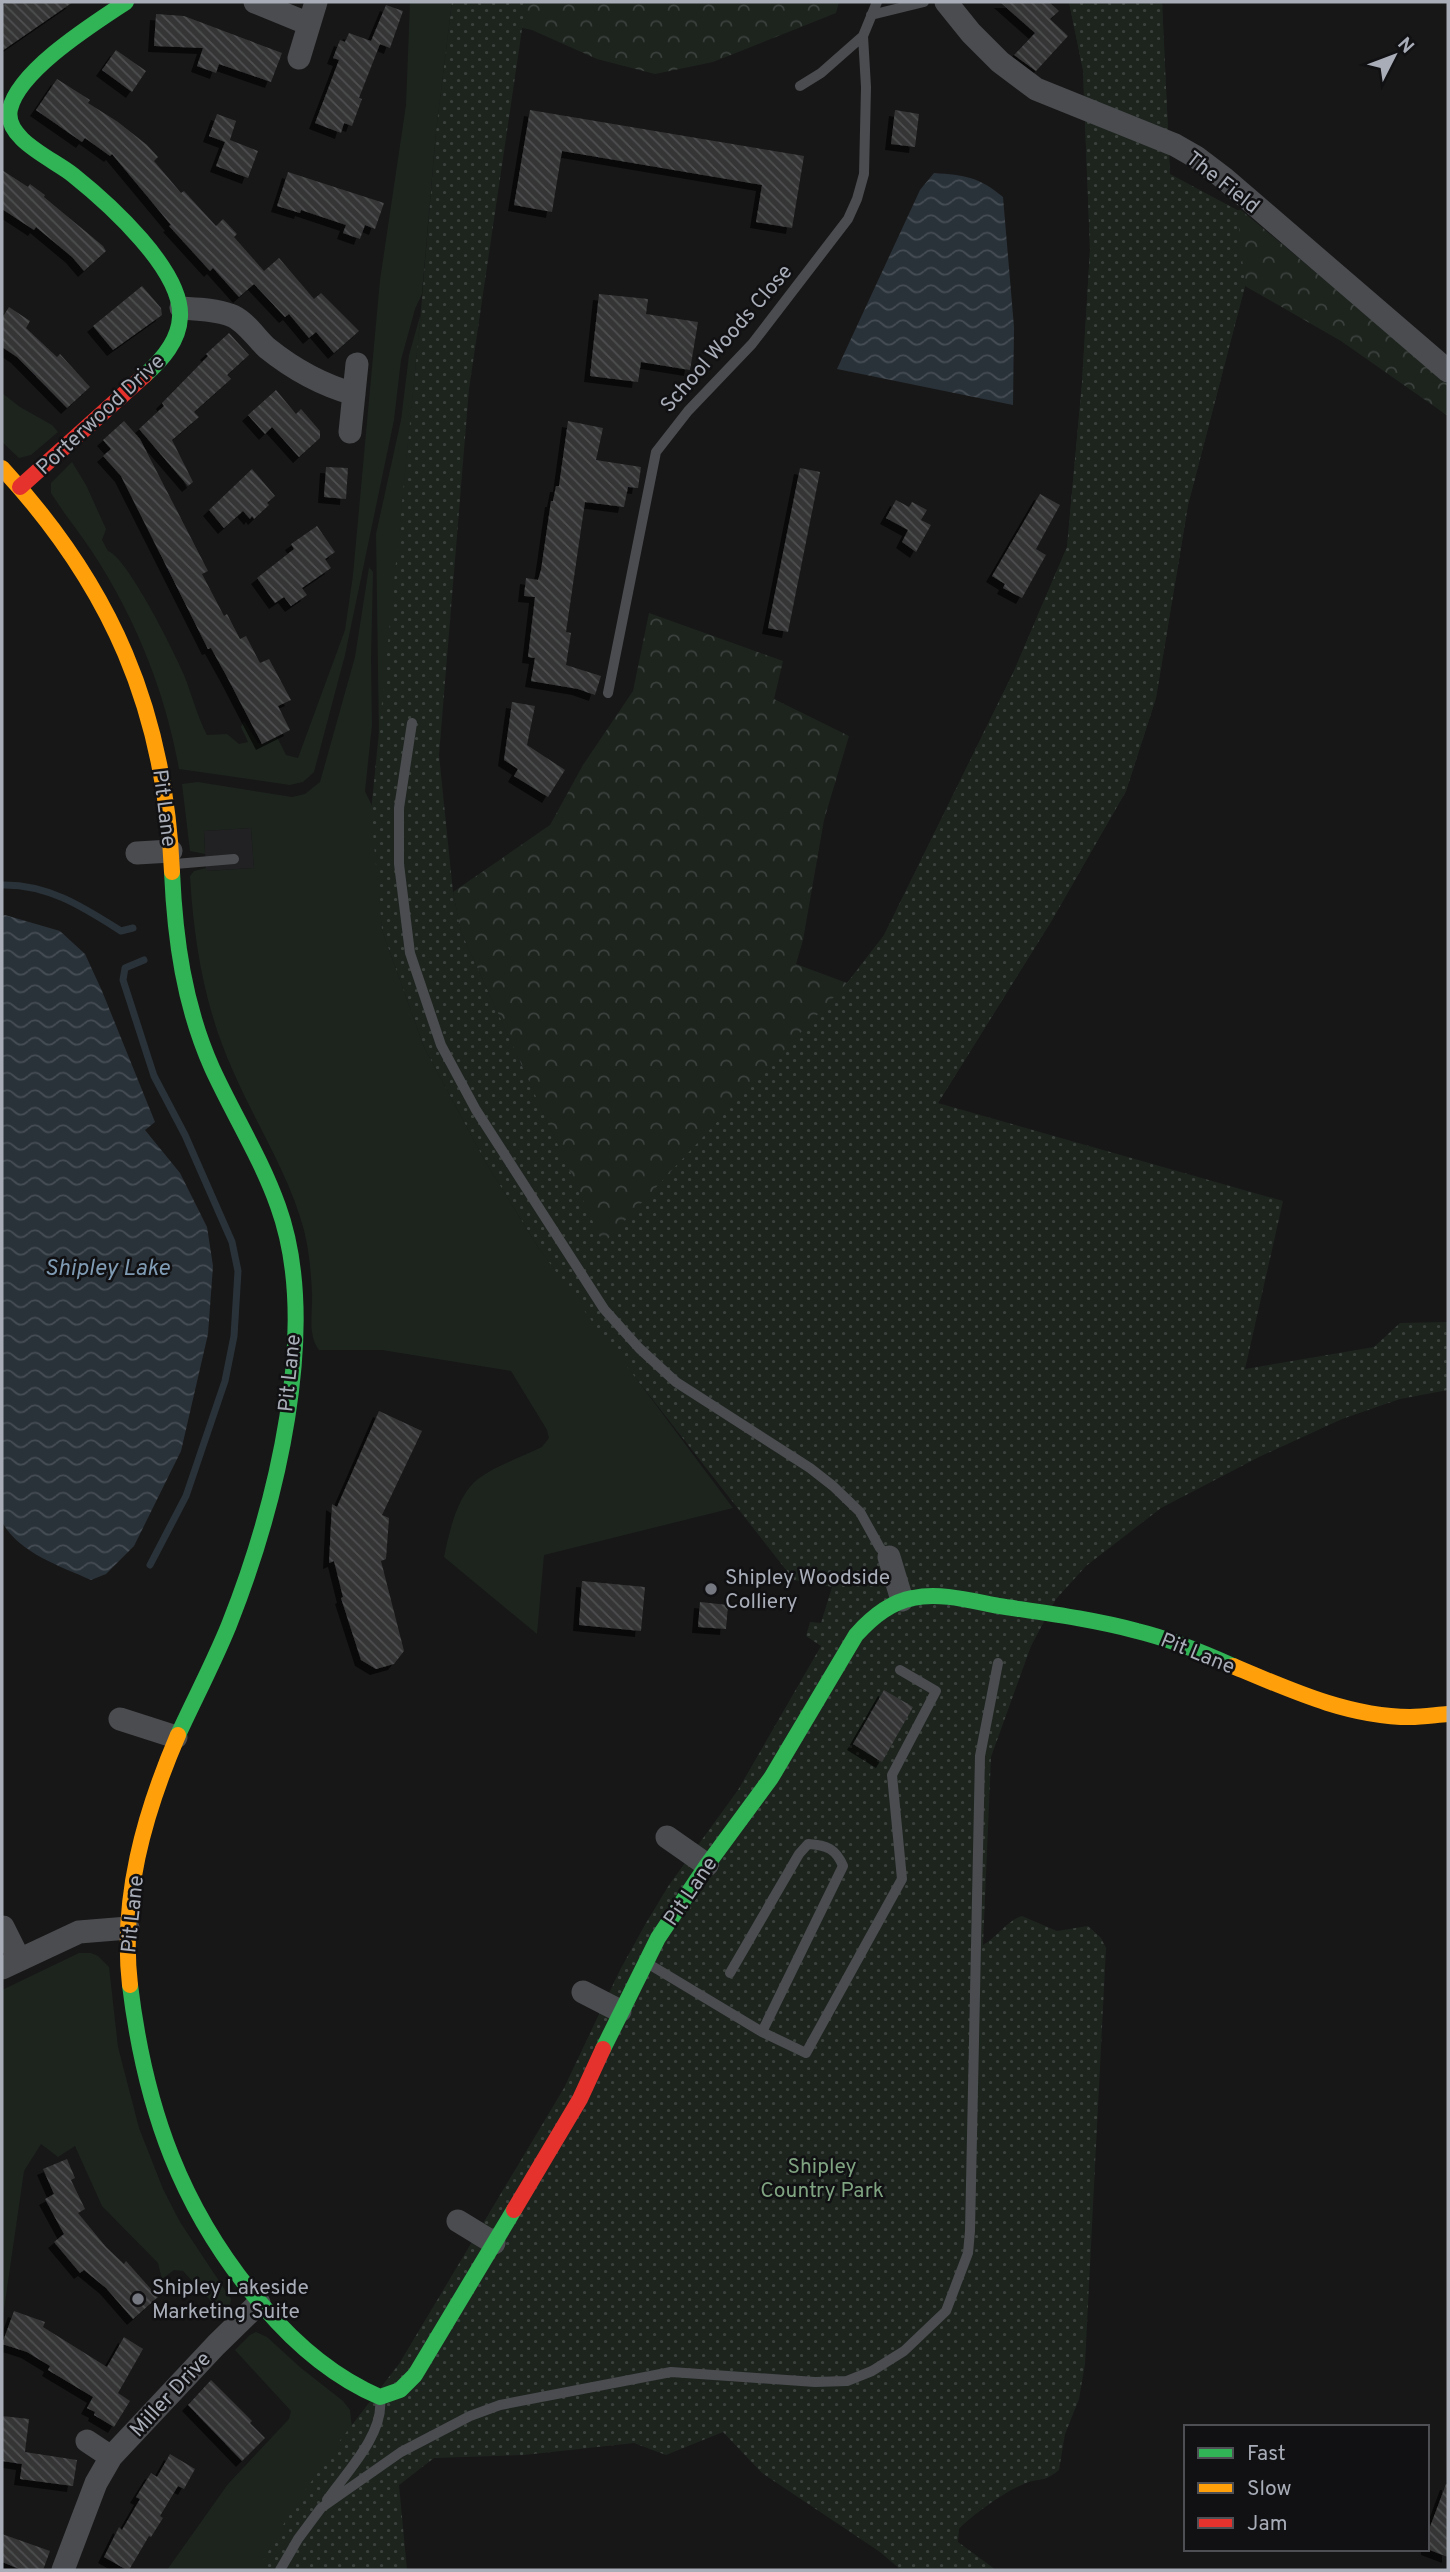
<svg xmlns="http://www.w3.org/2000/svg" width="1450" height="2572" font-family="Overpass,sans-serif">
  <defs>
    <pattern id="forest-crowns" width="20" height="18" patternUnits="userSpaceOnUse" patternTransform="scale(1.75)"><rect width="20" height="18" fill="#1d241e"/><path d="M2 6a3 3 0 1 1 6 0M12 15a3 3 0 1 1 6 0" fill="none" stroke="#3b413d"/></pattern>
    <pattern id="park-dots" width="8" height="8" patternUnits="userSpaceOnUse" patternTransform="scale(1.75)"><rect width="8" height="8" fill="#1d241e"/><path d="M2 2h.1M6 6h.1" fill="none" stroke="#3b413d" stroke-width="1.8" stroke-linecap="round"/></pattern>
    <pattern id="water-waves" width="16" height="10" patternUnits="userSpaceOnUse" patternTransform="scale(1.75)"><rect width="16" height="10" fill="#2a3239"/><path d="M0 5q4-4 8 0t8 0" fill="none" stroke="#464d54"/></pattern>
    <pattern id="building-back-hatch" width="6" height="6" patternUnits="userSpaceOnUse" patternTransform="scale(1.75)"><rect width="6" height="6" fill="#353536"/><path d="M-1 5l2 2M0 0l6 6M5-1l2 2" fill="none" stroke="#4f5051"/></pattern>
    <filter id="shadow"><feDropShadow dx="-6" dy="6" stdDeviation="0" flood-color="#0009"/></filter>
  </defs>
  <rect width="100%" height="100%" fill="#171717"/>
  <!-- built -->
  <path fill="#212123" d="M251,828L254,868L206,871L204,831Z"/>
  <!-- grass -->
  <path fill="#1d241e" d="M410,2H452L436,132L422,294L415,309L401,360L394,420L345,655L314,772L303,782L290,785L179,769C166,696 139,627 100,564C85,539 66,517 51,493V483L72,462L86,485L106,529L102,540L108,551C127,557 175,653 184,675C192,695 197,716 207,735L227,734L239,744L248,742L241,727L244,721L258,743L263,744L277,737L286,755L298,758L345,630L353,575L380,280L406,105Z
    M420,316V322L379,740L376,534L401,420L409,355Z
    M2,393L20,407L52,425L58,432L31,455L19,458L2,442Z
    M369,567L373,572L371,660L372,725L365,791L372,806L382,930L424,1047L485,1161L538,1247L733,1508L544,1555L537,1634L444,1557C449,1533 457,1495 478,1479C497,1465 522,1457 542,1447L549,1438L547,1430L511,1371L382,1350H319C307,1334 313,1313 312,1293C311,1272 309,1250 304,1230C289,1174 257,1126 234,1073C205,1010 194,944 190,876L194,871L206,868L207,871L254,868L251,828L204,831L205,854L190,851L182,784L198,782L292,797L305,794L320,782L355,657Z
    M79,1953H91L98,1956L109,1967L118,2047L139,2128L163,2189L180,2222L231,2299L230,2306L224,2315L183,2271L174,2270L162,2279L158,2263L102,2206L75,2146L58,2157L41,2144L24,2171L2,2323V1990Z
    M256,2332L267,2337L301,2368L343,2401L350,2410L352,2427L260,2570H167L228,2484L289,2419L291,2411L235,2350L250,2335Z"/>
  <!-- forest -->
  <path fill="url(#forest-crowns)" d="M502,2H839L836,13L713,62L655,74L597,59L532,30L500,23Z
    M1069,2H1162L1170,175L1237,210H1241L1448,382V416L1341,341L1245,286L1188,505L1156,698L1126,791L1052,920L938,1103L603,1245L461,932L453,892L550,825L583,765L633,691L649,613L783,661L774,699L849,736L824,820L803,940L796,964L847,983L884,935L1014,671L1067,547L1082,383L1090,250L1083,70Z"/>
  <!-- park -->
  <path fill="url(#park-dots)" d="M452,2H526L469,389L439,755L453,892L461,932L603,1244L847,983L884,936L1014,671L1067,547L1082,383L1090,250L1083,70L1069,2H1162L1170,174L1237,210L1245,286L1188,505L1156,698L1126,791L1052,920L938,1103L1283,1201L1245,1369L1374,1347L1400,1323L1448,1322V1390L1400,1399L1342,1419L1261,1456L1161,1508L1086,1566L1056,1599L1031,1646L991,1757L983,1945C996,1938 1008,1920 1022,1916L1057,1931L1088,1926L1101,1938L1106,1948L1085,2364L1079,2399L1065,2434L1059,2470C1045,2481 1045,2478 1029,2482C1008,2489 975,2513 959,2529L958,2542L996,2570H901L880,2552L762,2473L723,2432L666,2455L634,2443L524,2455L434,2458L399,2485L407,2570H258L291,2511L338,2443L399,2364L564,2088L620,1970L646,1923L669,1885L738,1790L821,1646L806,1636L810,1622L821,1623L832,1587L794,1580L602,1335L538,1247L485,1161L424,1047L382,930L371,812L420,322L436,132Z"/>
  <!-- water -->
  <path fill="url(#water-waves)" d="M934,173C965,175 979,177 1003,197L1014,327L1013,405L837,369L920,190Z
    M5,915L60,931L85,954L102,991L155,1122L145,1130L180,1173L207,1227L213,1266L208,1334L181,1451L134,1546L106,1574L91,1580C60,1566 19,1553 2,1522V916Z"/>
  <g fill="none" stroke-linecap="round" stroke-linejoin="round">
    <!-- stream -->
    <path stroke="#2a3239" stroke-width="7" d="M2,885C48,884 83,907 121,931L133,928
      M144,960L125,968L123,980L154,1076L185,1135L232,1242L238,1271L234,1336L225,1381L186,1496L150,1565"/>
  </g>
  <!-- building -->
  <path fill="url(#building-back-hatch)" filter="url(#shadow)" d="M8,2H73L2,51V6Z
    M1000,2H1049L1059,11L1050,19L1068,36L1036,71L1014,55L1035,33Z
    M386,5L403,11L390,48L380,44L359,98L362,99L352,126L344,123L341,133L315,123L339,60L333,58L340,40L345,42L349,33L371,41Z
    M156,14L184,16L282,53L271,82L219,64L216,73L197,66L203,48L154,46Z
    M116,50L146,71L132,92L102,70Z
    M57,79L90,100L88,103L118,122L147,145L158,157L154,161L181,193L184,191L216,226L223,219L237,234L234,237L264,271L279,258L314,299L321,293L359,331L334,353L316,332L309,338L289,314L285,317L254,284L239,297L213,268L210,271L169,226L171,225L112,154L110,156L85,138L82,142L36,110Z
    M530,110L804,156L792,228L756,222L762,185L562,151L552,212L514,205Z
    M895,110L919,114L915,147L891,144Z
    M217,114L236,121L230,140L258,151L248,178L216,166L225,142L209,136Z
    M2,170L28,187L30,184L45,195L44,197L103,246L106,251L84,271L72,257L36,227L34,230L2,209Z
    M288,172L384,203L375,229L365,225L360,239L343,233L346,225L301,210L300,213L277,206Z
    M142,286L161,308L162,315L113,350L93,326Z
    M599,294L648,299L646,314L698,322L690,370L641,362L638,382L590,376Z
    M9,307L30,321L26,328L57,357L60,354L90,387L67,408L17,357L2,347V318Z
    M229,333L249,355L227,375L231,379L194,412L199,417L172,440L193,482L188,486L139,429L164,406L162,403L208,356L206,354Z
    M276,390L296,414L301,409L320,431V438L299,457L272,427L265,434L248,415Z
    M124,421L140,439L208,571L202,574L224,616L227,614L240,639L246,636L260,663L269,659L291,700L278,706L290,730L262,744L226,675L211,648L208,649L121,476L103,456L111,449L103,440Z
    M568,421L603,428L596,460L641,467L638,488L628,487L624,507L585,502L566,632L571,633L566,665L601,676L595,695L578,689L531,681L535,658L528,657L535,597L524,596L526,578L538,580L541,570L551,501H553L556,486H559Z
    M326,467L348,468L346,499L324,497Z
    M800,468L820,472L788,632L768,628Z
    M252,469L275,496L267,503L269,505L254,519L252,516L250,519L243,511L224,528L209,510Z
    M1040,494L1060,505L1036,549L1046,555L1022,598L1003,588L1005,584L992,576Z
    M896,500L909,507L912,502L927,510L921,520L931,525L916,552L902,542L908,530L886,518Z
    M317,526L335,552L325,559L331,568L302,588L307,595L291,606L284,597L275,603L257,578L294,549L291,544Z
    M512,702L535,706L527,745L565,770L548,797L514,776L518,769L504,760Z
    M379,1411L422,1431L382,1515L389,1518L386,1559L381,1561L404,1651L394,1664L376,1669L361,1660L341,1598L343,1597L334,1561L329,1563L332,1504L337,1507Z
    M582,1581L645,1587L641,1631L579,1625Z
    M700,1602L728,1605L726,1629L698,1627Z
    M884,1690L913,1707L882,1762L853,1744Z
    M67,2159L75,2178L71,2180L85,2209L78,2213L106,2247L124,2264L126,2261L158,2297L133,2319L106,2288L84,2270L80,2273L54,2242L64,2234L45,2199L54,2194L43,2169Z
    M14,2311L45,2322L43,2327L107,2367L124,2337L143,2349L118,2393L130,2401L114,2427L94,2415L95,2412L87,2408L93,2397L48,2370L50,2366L27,2352L2,2344Z
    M211,2380L252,2421L250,2423L265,2438L242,2461L188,2405Z
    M2,2416L29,2419L25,2452L77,2460L73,2486L20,2479L22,2464L2,2461Z
    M170,2454L195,2469L184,2489L178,2486L160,2516L163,2518L151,2537L149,2536L129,2570H127L104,2557L119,2527L122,2530L140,2499L136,2497L151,2473L157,2477Z
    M1446,2484H1448V2557L1427,2549V2535Z
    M2,2534L50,2551L43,2570H22L2,2562Z"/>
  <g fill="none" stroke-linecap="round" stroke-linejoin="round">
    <!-- lane -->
    <path stroke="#4b4c50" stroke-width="10" d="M871,15L924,2
      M800,86L821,73L863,36
      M608,693L656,452L688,411L752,344L848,219L857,199L864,174L866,87L863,36L877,2
      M412,723L399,808V864L410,953L441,1045L476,1110L604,1309L639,1348L676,1382L810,1468L833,1486L860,1512L880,1548L889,1557
      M175,864L234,859
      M647,1963L762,2032L806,2053L902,1879L892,1775L936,1691L900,1670
      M730,1973L799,1854L808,1844C827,1845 836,1849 843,1866L762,2032
      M327,2500C346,2473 384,2434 380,2400
      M280,2570L298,2539L321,2508L401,2452L470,2416L500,2405L671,2372L815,2382L847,2381L872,2371L904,2351L946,2311L968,2253L970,2231L980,1756L998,1663"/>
    <!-- street -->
    <path stroke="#4b4c50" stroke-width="23" d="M255,2L309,24
      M946,2L971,33L1000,62L1036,89L1175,145L1196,157L1225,179L1448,371
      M299,58L316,2
      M181,308C197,309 214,309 230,315C245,320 255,337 267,348C293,369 322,385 354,394
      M350,432L357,364
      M137,853L171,851
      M889,1557L902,1600
      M120,1719L176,1737
      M667,1837L707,1865
      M3,1927L19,1959
      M2,1968L79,1932L128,1928
      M583,1992L620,2011
      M458,2221L494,2243
      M87,2441L111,2457
      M63,2570L96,2483L111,2457L216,2345L259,2303"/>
    <!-- fast -->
    <path stroke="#30b455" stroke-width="16" d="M126,2C93,24 19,70 10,109C3,139 55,160 73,175C108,203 183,270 180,317C179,341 162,360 145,375
      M172,872C175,939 184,1005 212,1068C233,1114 261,1158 278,1206C322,1327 275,1509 229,1625C214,1662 195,1698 178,1735
      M130,1985C145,2108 181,2211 263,2306C296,2345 333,2377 380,2397L400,2390L415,2375L514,2210
      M603,2049L658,1938L707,1865L771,1778L856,1635C872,1617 890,1602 913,1598C940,1592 972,1601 999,1606C1045,1613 1092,1619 1137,1631C1170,1639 1202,1652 1233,1666"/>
    <!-- slow -->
    <path stroke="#ff9f0a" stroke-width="16" d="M2,468C111,586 165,710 172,872
      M1233,1666C1288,1689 1348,1717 1410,1717C1423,1717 1435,1715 1448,1714
      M130,1985C120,1899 144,1814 178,1735"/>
    <!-- jam -->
    <path stroke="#e5322d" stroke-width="16" d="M20,487L145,375
      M514,2210L580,2099L603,2049"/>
  </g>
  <!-- markers -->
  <g fill="#757880" stroke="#111113" stroke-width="2.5">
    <circle cx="711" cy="1589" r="7"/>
    <circle cx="138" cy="2299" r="7"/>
  </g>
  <g text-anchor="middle" stroke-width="5" stroke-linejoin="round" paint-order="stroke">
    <!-- street labels -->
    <g font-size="21" fill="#a8adb8" stroke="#111113">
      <text transform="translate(1223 182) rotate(38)" y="7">The Field</text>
      <text transform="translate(726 338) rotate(-49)" y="7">School Woods Close</text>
      <text transform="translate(100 414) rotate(-43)" y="7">Porterwood Drive</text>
      <text transform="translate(165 808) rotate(83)" y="7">Pit Lane</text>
      <text transform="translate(289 1373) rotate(-84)" y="7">Pit Lane</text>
      <text transform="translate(1198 1653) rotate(22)" y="7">Pit Lane</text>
      <text transform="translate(690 1891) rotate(-56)" y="7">Pit Lane</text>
      <text transform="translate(132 1914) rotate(-84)" y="7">Pit Lane</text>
      <text transform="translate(170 2394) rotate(-47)" y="7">Miller Drive</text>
    </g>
    <!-- poi labels -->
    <g font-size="21" fill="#a8adb8" stroke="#111113" text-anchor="start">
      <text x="725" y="1584">Shipley Woodside<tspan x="725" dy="24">Colliery</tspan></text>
      <text x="152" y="2294">Shipley Lakeside<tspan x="152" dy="24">Marketing Suite</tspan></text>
    </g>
    <!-- park labels -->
    <g font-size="21" fill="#7fa381" stroke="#111113">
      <text x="822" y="2173">Shipley<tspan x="822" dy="24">Country Park</tspan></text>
    </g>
    <!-- water labels -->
    <g font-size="23" font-style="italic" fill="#7f9bb3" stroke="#111113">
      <text x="107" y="1275">Shipley Lake</text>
    </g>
  </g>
  <!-- border -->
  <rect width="1450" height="2572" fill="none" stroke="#a8adb8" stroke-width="7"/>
  <!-- legend -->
  <rect x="1184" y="2425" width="245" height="126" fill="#111113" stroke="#4d4f55" stroke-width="2"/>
  <rect x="1198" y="2448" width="35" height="10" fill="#30b455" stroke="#4d4f55" stroke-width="2"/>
  <text x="1247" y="2460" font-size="21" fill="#a8adb8">Fast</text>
  <rect x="1198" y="2483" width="35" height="10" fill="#ff9f0a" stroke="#4d4f55" stroke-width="2"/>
  <text x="1247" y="2495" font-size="21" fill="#a8adb8">Slow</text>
  <rect x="1198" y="2518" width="35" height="10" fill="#e5322d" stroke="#4d4f55" stroke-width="2"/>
  <text x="1247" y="2530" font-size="21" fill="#a8adb8">Jam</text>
  <!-- north arrow -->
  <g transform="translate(1394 56) rotate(48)" stroke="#111113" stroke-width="5" paint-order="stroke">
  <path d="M0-5L12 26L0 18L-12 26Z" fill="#a8adb8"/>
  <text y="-10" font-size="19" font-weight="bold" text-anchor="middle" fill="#a8adb8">N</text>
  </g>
</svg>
